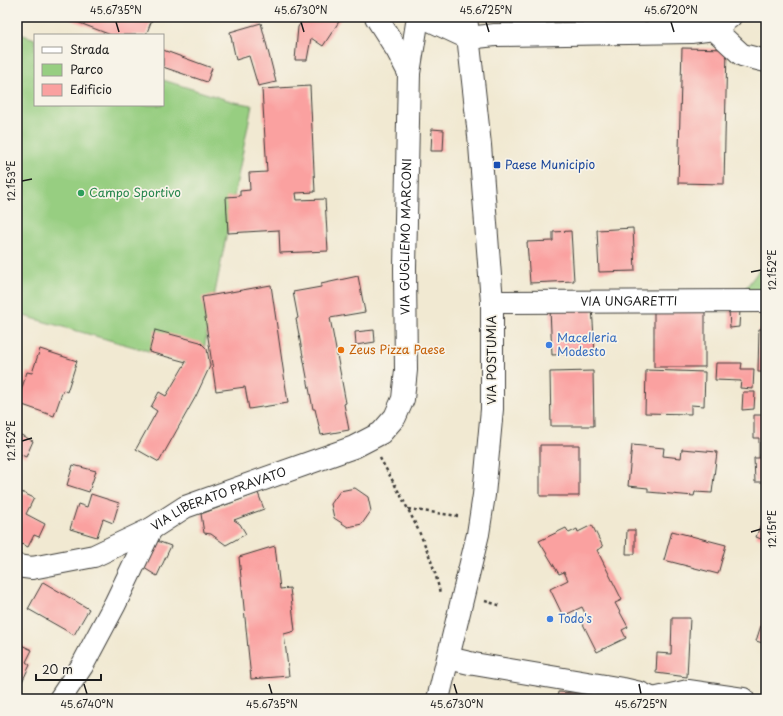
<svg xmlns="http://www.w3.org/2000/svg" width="783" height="716" font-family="'Playpen Sans',sans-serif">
  <rect width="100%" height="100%" fill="#f7f3e8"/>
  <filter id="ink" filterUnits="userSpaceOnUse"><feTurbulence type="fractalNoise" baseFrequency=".025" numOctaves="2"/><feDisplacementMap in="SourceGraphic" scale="8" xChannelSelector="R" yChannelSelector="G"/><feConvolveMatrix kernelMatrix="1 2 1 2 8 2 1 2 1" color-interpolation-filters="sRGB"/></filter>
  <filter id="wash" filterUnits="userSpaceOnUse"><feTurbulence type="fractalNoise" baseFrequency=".012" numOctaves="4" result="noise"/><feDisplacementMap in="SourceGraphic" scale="16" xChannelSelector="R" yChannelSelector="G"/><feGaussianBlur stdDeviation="0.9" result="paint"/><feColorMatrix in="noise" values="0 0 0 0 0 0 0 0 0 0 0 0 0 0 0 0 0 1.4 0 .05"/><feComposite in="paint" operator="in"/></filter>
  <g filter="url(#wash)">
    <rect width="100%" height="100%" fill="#f1e9d2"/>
    <!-- green -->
    <path fill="#97ce81" stroke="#5a754e" d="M17,33L35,39V105H163V80L234,102L252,105L200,369L198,365L17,314Z
      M766,261V292L742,293Z"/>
    <g id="blocks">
      <!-- building -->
      <path fill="#faa1a0" d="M64,17H153L146,35H111Z
        M305,17H342L323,46L311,38L307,60H295L298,27Z
        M261,23L276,82L258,86L249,56L236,60L230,32Z
        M682,48L727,49L724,184L678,183Z
        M163,50L212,68L207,82L163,67Z
        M310,86L315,192L296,193L297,200L325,199L328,251L280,253L279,230L228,233L226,197L240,196V191L250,190L249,173L267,172L262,89Z
        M432,129L444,130L443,151H431Z
        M633,228L635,271L599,272L597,230Z
        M571,231L574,281L530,283L527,242L553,241V232Z
        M358,276L365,312L330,318L346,403L344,404L349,430L321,435L315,409H313L296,319L298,318L293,292L321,287V284Z
        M271,285L288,403L249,409L245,387L216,391L202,297Z
        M592,307L595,353L552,355L550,309Z
        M705,308V367H654V311Z
        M729,310H740L739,327L730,328Z
        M759,329H766V372H758Z
        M155,330L200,342L207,349L210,366L196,396L159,462L136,449L157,411L151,407L159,392L166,396L186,362L149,352Z
        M374,330L375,342L356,345L355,332Z
        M40,349L77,361L67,392L63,390L54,416L17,403L27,372L32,373Z
        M716,363H742L741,369H754L753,389L740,388L741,381L715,380Z
        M646,370L705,372L704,406L691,405V414L645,413Z
        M593,371L594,426H551L550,372Z
        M743,392H755L754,409L742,410Z
        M754,415H766V482H755L754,458H759V438H754Z
        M19,434L33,441L26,457L17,453V438Z
        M540,445H579V496H540Z
        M632,445L664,448L663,456L681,458L682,449L717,452L712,493L695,492L694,496L648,492V488L628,486Z
        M73,465L96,471L89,492L67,485Z
        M355,488L368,497L371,511L362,524L348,527L334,518L331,504L340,491Z
        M17,490L34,498L26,514L45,524L39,537L34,535L28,547L17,542Z
        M258,493L264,509L234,520L240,524L246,534L226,545L211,534L204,533L201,514Z
        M91,494L119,503L113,523L103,519L97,537L70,529L78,504L87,507Z
        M765,513H766V541L756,537Z
        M592,525L603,547L597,550L622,600L615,603L628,627L622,630L626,638L597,652L580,618L586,615L582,607L563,616L550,589L568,580L564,572L559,574L539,541L566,528L569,533L577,529L578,532Z
        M627,530H635V554H626Z
        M672,531L726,545L718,574L664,560Z
        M157,541L171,546L157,576L144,568Z
        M275,546L280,589L290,588L295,631L284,634L289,676L251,679L239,557Z
        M43,582L89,609L74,635L28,609Z
        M766,610V644L756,641Z
        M672,618H690L687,677L656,673L657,653L671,654Z
        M17,643L32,650L26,662L30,665L21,684L17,682Z
        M558,692L594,694V699H557Z"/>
    </g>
  </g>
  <g filter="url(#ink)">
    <use href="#blocks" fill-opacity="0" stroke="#3c3b37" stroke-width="1"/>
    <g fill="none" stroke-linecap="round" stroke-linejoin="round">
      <!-- minor casing -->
      <g stroke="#3c3b37" stroke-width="24">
        <g id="minor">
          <path d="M376,17L397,50L409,73"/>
          <path d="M423,17L468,38L495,35L691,32L714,29L730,17"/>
          <path d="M714,29L742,55L766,61"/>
          <path id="s1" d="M492,302L766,301"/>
          <path id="s2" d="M17,566L32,568L94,556L151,529L185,507L354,447L381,433L395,417L403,399L406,370L405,268L409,73L418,17"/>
          <path d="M60,699L82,666L115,604L151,529"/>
          <path d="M653,699L688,691L743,699"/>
        </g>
      </g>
      <!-- major casing -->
      <g stroke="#3c3b37" stroke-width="24">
        <path id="major" d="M448,658L474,664L623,689L640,693L653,699
          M438,699L478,534L484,495L492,409V302L480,145L466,17"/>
      </g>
      <!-- path -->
      <path stroke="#3c3b37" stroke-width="2.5" stroke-dasharray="3 3" stroke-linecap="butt" d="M380,458C402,498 432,548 440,594
        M408,509L458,516
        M485,601L502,606"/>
      <!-- minor -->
      <use href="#minor" stroke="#fff" stroke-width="22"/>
      <!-- major -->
      <use href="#major" stroke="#fff" stroke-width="22"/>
    </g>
  </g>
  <!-- ticks -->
  <path fill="none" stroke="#1c1c1c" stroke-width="1.5" d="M116,22L119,32M301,22L304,32M486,22L489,32M671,22L674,32M22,181L32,179M751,272L761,270M22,441L32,438M751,532L761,529M84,684L87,694M269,684L272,694M454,684L457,694M639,684L641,694"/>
  <!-- markers -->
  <rect fill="#1a4fb4" stroke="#f7f3e8" stroke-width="1.5" x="493" y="161" width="8" height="8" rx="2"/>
  <circle fill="#2e9e5b" stroke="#f7f3e8" stroke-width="1.5" cx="81" cy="193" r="4"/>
  <g fill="#3f7fe0" stroke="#f7f3e8" stroke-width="1.5">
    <circle cx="549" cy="345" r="4"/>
    <circle cx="550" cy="619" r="4"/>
  </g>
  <circle fill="#e8710a" stroke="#f7f3e8" stroke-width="1.5" cx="341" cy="350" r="4"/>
  <g text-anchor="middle" stroke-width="3.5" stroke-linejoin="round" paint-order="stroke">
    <!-- transit labels -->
    <g font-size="12" fill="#164399" stroke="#f7f3e8" text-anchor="start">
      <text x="505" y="169">Paese Municipio</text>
    </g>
    <!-- leisure labels -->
    <g font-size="12" fill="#27864d" stroke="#f7f3e8" text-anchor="start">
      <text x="89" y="197">Campo Sportivo</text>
    </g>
    <!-- street labels -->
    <g font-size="12" fill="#1c1c1c" stroke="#f7f3e8">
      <text dy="4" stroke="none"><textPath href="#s2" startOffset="595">VIA GUGLIEMO MARCONI</textPath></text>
      <text dy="4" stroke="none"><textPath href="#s1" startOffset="137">VIA UNGARETTI</textPath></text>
      <text transform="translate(492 360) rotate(-90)" y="4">VIA POSTUMIA</text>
      <text dy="4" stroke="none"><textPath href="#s2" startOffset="216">VIA LIBERATO PRAVATO</textPath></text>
    </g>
    <!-- shop labels -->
    <g font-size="12" fill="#366cbe" stroke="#f7f3e8" text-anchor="start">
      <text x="557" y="342">Macelleria<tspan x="557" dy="14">Modesto</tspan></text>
      <text x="558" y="623">Todo's</text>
    </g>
    <!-- food labels -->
    <g font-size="12" fill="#c56008" stroke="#f7f3e8" text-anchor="start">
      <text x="349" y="354">Zeus Pizza Paese</text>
    </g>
  </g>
  <!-- margin -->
  <rect width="783" height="716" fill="none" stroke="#f7f3e8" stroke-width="44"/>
  <!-- legend -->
  <rect x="34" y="34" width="130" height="72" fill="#f7f3e8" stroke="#9f9d96"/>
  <rect x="42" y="47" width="20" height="6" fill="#ffffff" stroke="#9f9d96"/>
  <text x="70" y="54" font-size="12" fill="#1c1c1c">Strada</text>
  <rect x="42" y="64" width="20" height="12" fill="#97ce81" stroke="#9f9d96"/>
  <text x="70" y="74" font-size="12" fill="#1c1c1c">Parco</text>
  <rect x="42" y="84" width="20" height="12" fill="#faa1a0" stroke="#9f9d96"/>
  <text x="70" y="94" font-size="12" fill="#1c1c1c">Edificio</text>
  <!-- scale -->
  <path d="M36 674v6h65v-6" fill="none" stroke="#1c1c1c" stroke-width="2"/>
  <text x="42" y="674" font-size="12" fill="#1c1c1c" stroke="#f7f3e8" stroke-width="3" paint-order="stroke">20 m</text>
  <rect x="22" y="22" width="739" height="672" fill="none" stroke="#1c1c1c" stroke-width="1.5"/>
  <g font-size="10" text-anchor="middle" fill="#1c1c1c">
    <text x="116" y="14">45.6735°N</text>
    <text x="301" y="14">45.6730°N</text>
    <text x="486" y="14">45.6725°N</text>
    <text x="671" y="14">45.6720°N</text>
    <text transform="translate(11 181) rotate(-90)" y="4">12.153°E</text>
    <text transform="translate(772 270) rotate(-90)" y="4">12.152°E</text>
    <text transform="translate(11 441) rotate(-90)" y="4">12.152°E</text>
    <text transform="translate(772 529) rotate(-90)" y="4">12.151°E</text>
    <text x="87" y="708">45.6740°N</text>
    <text x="272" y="708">45.6735°N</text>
    <text x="457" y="708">45.6730°N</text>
    <text x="641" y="708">45.6725°N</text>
  </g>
</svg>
